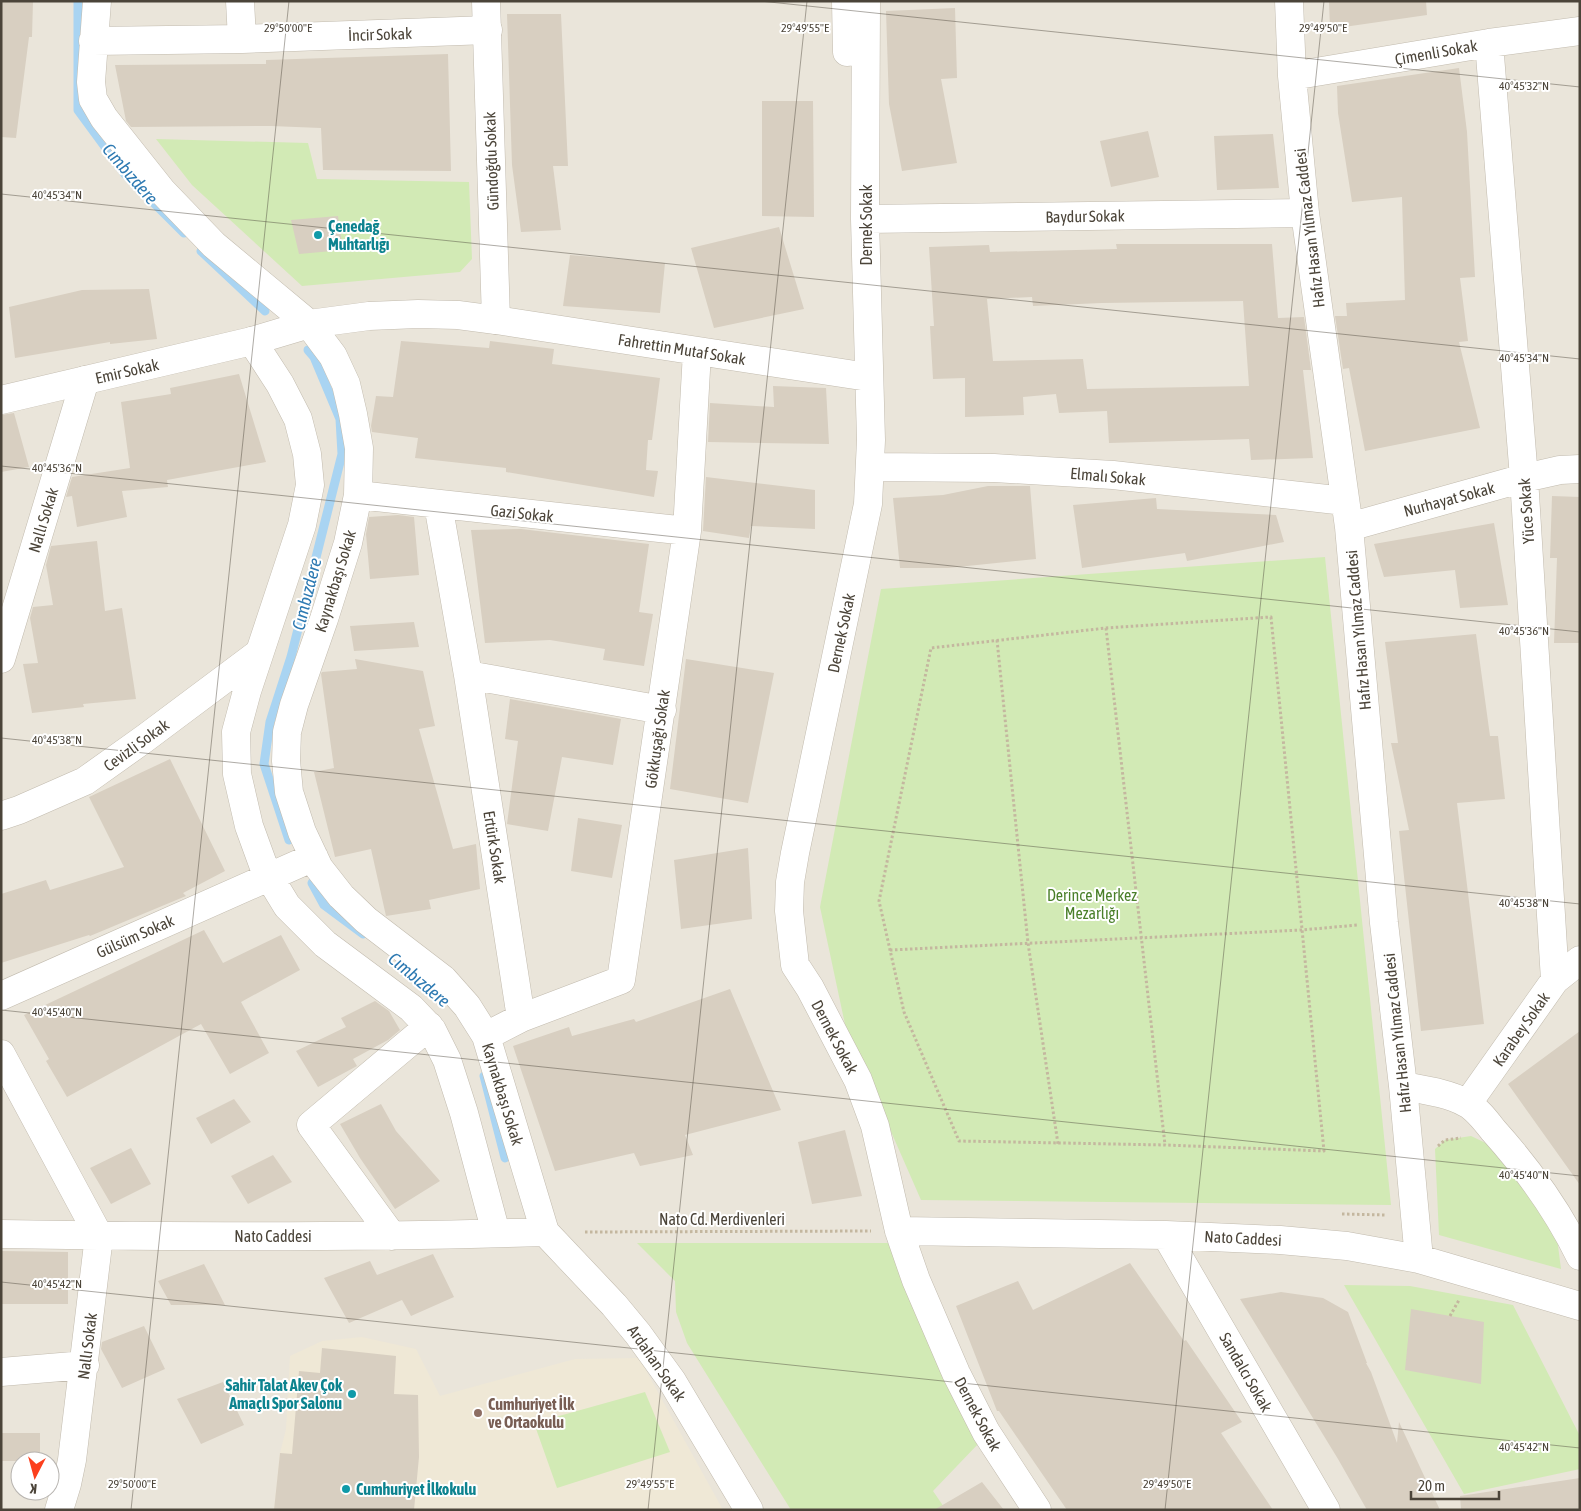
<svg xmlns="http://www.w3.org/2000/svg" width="1581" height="1511" font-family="'Asap Condensed',sans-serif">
  <rect width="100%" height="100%" fill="#f6f3ec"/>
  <!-- residential -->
  <path fill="#eae5da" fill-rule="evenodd" d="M1,1H1580V1510H1ZM20,1461H50V1491H20Z"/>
  <!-- education -->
  <path fill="#efe8d6" d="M362,1337L416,1349L440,1396L575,1359L639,1358L723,1510H274L280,1453L286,1429L290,1356L322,1341Z"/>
  <!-- green -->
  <path fill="#d2eab5" d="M156,139L308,143L317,179L469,182L472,259L460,272L302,286L192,185Z
    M1325,557L1391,1205L921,1200L846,1029L820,907L881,589Z
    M1471,1136L1492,1146L1520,1182L1557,1238L1561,1269L1439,1235L1435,1149L1445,1140Z
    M637,1243H888L979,1443L933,1491L946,1510H791L687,1343L676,1312L675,1281Z
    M1344,1285L1410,1286L1513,1305L1580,1436V1469L1464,1494Z
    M645,1392L670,1452L557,1488L534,1423Z"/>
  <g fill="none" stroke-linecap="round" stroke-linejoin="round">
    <!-- stream -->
    <path stroke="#a9d4f2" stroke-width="9" d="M78,1V110L125,174L184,233
      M201,251L265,311
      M289,840L264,764L270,722L291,657L342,454L340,419L314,357L308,350
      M312,883L324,905L363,934
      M484,1076L505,1158"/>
  </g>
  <!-- building -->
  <path fill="#d8cfc1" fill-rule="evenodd" d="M1,1H33L32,37H29L16,138L1,137Z
    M1329,1H1426L1427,15L1330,29Z
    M955,8L957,78L941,79L957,163L902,171L889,104L886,11Z
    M507,14H561L568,166H553L561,230L521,232L512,165Z
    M448,54L451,171L323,170L321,128L271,126L131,127L126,121L115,65L266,64V60Z
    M1459,68L1467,132L1475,277L1460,278L1468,341L1459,342L1480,428L1365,451L1349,368L1343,369L1335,316H1347L1346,303L1405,300L1402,197L1352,202L1338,113L1337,86Z
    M762,101H813L814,217L762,216Z
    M1148,131L1159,177L1111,187L1100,141Z
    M1273,134L1279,188L1217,190L1214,136Z
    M338,216L343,250L299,254L291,220Z
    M779,227L804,309L714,328L691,248Z
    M1116,244H1272L1278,318L1304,317L1311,370H1303L1313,458L1251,460L1249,439L1109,443L1107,411L1059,413L1056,394L1023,397L1024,415L965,417V378L933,379L930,326H934L929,247L989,245L990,252L1117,249ZM1032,297L1033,306L1102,303L1243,301L1249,386L1087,389L1083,359L993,361L987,299Z
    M570,255L665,263L660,313L563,306Z
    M149,289L157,339L110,344V342L15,358L9,307L82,290Z
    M401,341L489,348L490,341L554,349L552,364L660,378L652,440H648L646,470L658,471L654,497L506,472V468L415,458L418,438L372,432L371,426L376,396L393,397Z
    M239,374L266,462L167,480L168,487L122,491L127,517L77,527L72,496L66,497L72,477L130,468L121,402L171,394L170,388Z
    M773,386L826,388L829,444L708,442L710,403L774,407Z
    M14,413L29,467L1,472V415Z
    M706,477L815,490V529L751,526L749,538L703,531Z
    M988,486H1030L1036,559L948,568H900L893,498L943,495Z
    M1552,496L1580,497V643H1554L1557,558H1550Z
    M1156,498L1157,509L1276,515L1284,542L1187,561L1185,553L1082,568L1073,505Z
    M398,515L414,517L419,575L370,579L366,534L369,517Z
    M1494,523L1508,605L1460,608L1455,570L1384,577L1374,544Z
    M521,529L649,544L639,612L653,614L644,666L603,660L605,649L550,640L485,643L471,530Z
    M97,541L105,611L122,608L136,699L83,704L84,707L32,713L23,664L38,663L30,618L33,607L53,605L46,565L51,546Z
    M414,622L419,647L354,651L350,626Z
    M1476,634L1490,736H1498L1505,799L1457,803L1484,1024L1421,1031L1399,831L1409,830L1391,743H1398L1385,642Z
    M355,659L423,671L435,726L419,729L453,849L476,844L480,889L429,900L431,909L386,916L371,849L335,857L314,772L334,768L321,674L322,672L357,669Z
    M686,659L774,673L748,803L670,789Z
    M510,699L621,719L613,765L562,757L548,831L507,824L518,741L505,739Z
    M170,759L225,871L183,893L186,896L90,936L89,935L1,963V894L46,880L50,890L124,867L89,797Z
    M578,818L622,825L612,878L571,871Z
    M748,848L752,919L681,929L674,860Z
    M204,930L223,963L281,935L300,970L241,1002L269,1053L230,1074L201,1024L67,1097L46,1061L49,1059L24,1015Z
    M730,989L781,1110L685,1135L693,1155L640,1166L634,1153L555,1171L513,1046L569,1027L572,1036L634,1019L636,1022Z
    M375,1001L389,1011L400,1030L388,1040L353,1059L357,1066L318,1087L296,1051L346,1027L341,1018Z
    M1580,1031V1185L1508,1084Z
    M234,1099L251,1122L211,1144L196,1118Z
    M381,1104L396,1131L440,1181L395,1209L360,1158L340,1124Z
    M845,1130L862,1196L812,1204L798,1142Z
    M131,1148L151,1184L111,1204L90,1168Z
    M273,1155L292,1182L248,1204L231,1176Z
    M1,1251L68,1252V1304H1Z
    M433,1254L454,1297L411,1316L402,1300L349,1323L324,1278L370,1261L377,1275Z
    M1130,1263L1184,1341L1186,1340L1242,1422L1221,1433L1273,1510H1067L999,1411H997L956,1306L1018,1281L1033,1310Z
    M204,1264L225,1305H171L158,1281Z
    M1281,1292L1323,1298L1348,1312L1367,1363H1366L1371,1372L1397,1443L1399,1422L1440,1510H1367L1338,1459L1240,1299Z
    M1411,1309L1484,1322L1481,1384L1405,1370Z
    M144,1326L165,1369L122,1388L101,1349L102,1342Z
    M322,1348L396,1356L394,1394L418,1395L419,1457L414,1510H274L280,1453L292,1454L299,1371L320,1373Z
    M223,1382L244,1425L201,1444L177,1399Z
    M2,1433H40V1461H1Z
    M1580,1478V1510H1461L1460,1496Z
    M982,1482L1004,1510H934Z"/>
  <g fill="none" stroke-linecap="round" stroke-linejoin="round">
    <!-- minor casing -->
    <g stroke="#c2bbae" stroke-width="29">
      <path id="minor" d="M97,1L91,82L93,99L104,118L162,191L214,245L309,324L333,356L346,384L353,414L359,448L358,495L348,543L324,619L294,705L287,732L286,761L289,792L302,832L319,868L341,896L366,920L443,979L467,1006L486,1036L545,1232L614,1305L638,1334L672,1381L749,1510
        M240,1L242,39
        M846,1L847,52
        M866,1L865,219L871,440L868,504L795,853L790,882L789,911L795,965L810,988L858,1080L875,1126L899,1231L916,1280L956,1373L986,1432L1037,1510
        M1289,1L1292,76L1305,213L1349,527L1384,923L1403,1086L1419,1259
        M93,41L242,39L488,30
        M1489,43L1524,478L1555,980
        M1292,76L1489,43L1580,31
        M865,219L1305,213
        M496,320L868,377
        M252,341L280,384L298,419L307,454L310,485L302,525L247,691L236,732L237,774L249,826L265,870L287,906L325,944L411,1008L432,1030L447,1060L464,1113L496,1233
        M870,467L994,468L1113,475L1345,501
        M358,495L687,531
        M438,504L468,675L521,1018
        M1349,527L1524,478L1560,470L1580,469
        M1,659L85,380
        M468,675L662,710
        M1,816L19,810L85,781L144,739L259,653
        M1,996L314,857
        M486,1036L521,1018L621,980L687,531L697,352
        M1,1054L99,1236L72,1460L67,1484L59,1510
        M1403,1086C1424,1090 1448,1093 1466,1103C1476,1108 1486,1121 1493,1130C1528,1169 1557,1209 1580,1256
        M1468,1103L1555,980L1580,960
        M899,1231L1166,1235L1280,1240L1347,1246L1419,1259L1580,1306
        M1,1234C182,1237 364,1238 545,1232
        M1166,1235L1326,1510
        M392,1236L311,1125L429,1026
        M1,1372L85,1365"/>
    </g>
    <!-- tertiary casing -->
    <g stroke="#c2bbae" stroke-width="29">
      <path id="tertiary" d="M1,400L252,341L309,324L369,316L418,314L458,315L496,320L486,1"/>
    </g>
    <!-- path -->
    <path stroke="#c4b79f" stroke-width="3" stroke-dasharray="2.5 2.5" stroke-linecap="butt" d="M1271,617L1324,1151L1165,1145L959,1141L904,1012L879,901L931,648L1106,628Z
      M1106,628L1165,1145
      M997,640L1028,943L1058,1144
      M890,950L1302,930L1357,925
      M1438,1146L1445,1140L1461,1138
      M1342,1214L1386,1215
      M585,1232L871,1231
      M1450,1316L1459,1300"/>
    <!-- minor -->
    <use href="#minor" stroke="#fff" stroke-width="28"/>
    <!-- tertiary -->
    <use href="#tertiary" stroke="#fff" stroke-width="28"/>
  </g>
  <!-- ticks -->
  <path fill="none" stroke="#4b4439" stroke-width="1" stroke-opacity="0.45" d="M760,1L1580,87M1,194L1580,359M1,466L1580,632M1,738L1580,904M1,1010L1580,1176M1,1282L1580,1448M131,1510L289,1M648,1510L807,1M1165,1510L1324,1"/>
  <!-- markers -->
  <g fill="#0f9aa8" stroke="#fff" stroke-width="2">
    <circle cx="318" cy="235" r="5"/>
    <circle cx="352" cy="1394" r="5"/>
    <circle cx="346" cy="1489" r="5"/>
  </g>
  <circle fill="#8d6e63" stroke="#fff" stroke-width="2" cx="478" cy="1413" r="5"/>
  <g text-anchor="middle" stroke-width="4" stroke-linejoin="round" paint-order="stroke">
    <!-- street labels -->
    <g font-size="16" fill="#4b4439" stroke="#fff">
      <text transform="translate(380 34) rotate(-2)" y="6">İncir Sokak</text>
      <text transform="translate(1436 52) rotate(-10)" y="6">Çimenli Sokak</text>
      <text transform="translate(491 161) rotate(-92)" y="6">Gündoğdu Sokak</text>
      <text transform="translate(1085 216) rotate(-1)" y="6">Baydur Sokak</text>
      <text transform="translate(866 225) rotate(-90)" y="6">Dernek Sokak</text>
      <text transform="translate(1309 228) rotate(-97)" y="6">Hafız Hasan Yılmaz Caddesi</text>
      <text transform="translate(682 349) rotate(9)" y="6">Fahrettin Mutaf Sokak</text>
      <text transform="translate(127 371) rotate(-13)" y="6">Emir Sokak</text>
      <text transform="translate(1108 476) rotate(5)" y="6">Elmalı Sokak</text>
      <text transform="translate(1449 499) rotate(-15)" y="6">Nurhayat Sokak</text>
      <text transform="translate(1526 511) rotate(-94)" y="6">Yüce Sokak</text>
      <text transform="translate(522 513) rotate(6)" y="6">Gazi Sokak</text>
      <text transform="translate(43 520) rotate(-73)" y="6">Nallı Sokak</text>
      <text transform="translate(335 581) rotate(-73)" y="6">Kaynakbaşı Sokak</text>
      <text transform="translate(1358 630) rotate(-95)" y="6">Hafız Hasan Yılmaz Caddesi</text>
      <text transform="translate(841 633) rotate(-78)" y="6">Dernek Sokak</text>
      <text transform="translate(657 739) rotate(-82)" y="6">Gökkuşağı Sokak</text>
      <text transform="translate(136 745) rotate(-36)" y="6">Cevizli Sokak</text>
      <text transform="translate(495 847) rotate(81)" y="6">Ertürk Sokak</text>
      <text transform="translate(135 936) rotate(-24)" y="6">Gülsüm Sokak</text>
      <text transform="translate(1521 1029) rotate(-55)" y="6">Karabey Sokak</text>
      <text transform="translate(1397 1033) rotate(-96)" y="6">Hafız Hasan Yılmaz Caddesi</text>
      <text transform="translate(835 1037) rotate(62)" y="6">Dernek Sokak</text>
      <text transform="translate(503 1094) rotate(73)" y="6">Kaynakbaşı Sokak</text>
      <text x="722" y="1225">Nato Cd. Merdivenleri</text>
      <text x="273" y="1242">Nato Caddesi</text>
      <text transform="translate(1243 1238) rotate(3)" y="6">Nato Caddesi</text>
      <text transform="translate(87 1346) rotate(-83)" y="6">Nallı Sokak</text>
      <text transform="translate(657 1363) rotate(55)" y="6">Ardahan Sokak</text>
      <text transform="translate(1246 1372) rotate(60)" y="6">Sandalcı Sokak</text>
      <text transform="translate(978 1414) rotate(62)" y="6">Dernek Sokak</text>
    </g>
    <!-- culture labels -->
    <g font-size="16" font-weight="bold" fill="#0d838f" stroke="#fff" text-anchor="start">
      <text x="328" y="232">Çenedağ<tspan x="328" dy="18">Muhtarlığı</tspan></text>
      <text x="342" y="1391" text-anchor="end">Sahir Talat Akev Çok<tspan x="342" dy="18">Amaçlı Spor Salonu</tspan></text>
      <text x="356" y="1495">Cumhuriyet İlkokulu</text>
    </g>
    <!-- park labels -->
    <g font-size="16" fill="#4a7f2a" stroke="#fff">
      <text x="1092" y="901">Derince Merkez<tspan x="1092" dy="18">Mezarlığı</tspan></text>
    </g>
    <!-- education labels -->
    <g font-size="16" font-weight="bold" fill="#785e54" stroke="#fff" text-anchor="start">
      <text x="488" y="1410">Cumhuriyet İlk<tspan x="488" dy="18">ve Ortaokulu</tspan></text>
    </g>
    <!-- water labels -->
    <g font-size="18" font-style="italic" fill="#2e7ab2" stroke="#fff">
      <text transform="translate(130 174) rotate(49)" y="6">Cımbızdere</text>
      <text transform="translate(307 594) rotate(-76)" y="6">Cımbızdere</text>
      <text transform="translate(419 980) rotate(40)" y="6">Cımbızdere</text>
    </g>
  </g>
  <g font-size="12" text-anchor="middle" fill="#4b4439" stroke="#fff" stroke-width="4" stroke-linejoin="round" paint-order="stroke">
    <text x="288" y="32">29°50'00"E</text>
    <text x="805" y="32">29°49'55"E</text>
    <text x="1323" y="32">29°49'50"E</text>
    <text x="1524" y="90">40°45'32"N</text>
    <text x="57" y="199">40°45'34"N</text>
    <text x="1524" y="362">40°45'34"N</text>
    <text x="57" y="472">40°45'36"N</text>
    <text x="1524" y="635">40°45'36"N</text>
    <text x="57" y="744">40°45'38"N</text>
    <text x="1524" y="907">40°45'38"N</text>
    <text x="57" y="1016">40°45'40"N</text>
    <text x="1524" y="1179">40°45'40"N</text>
    <text x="57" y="1288">40°45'42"N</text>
    <text x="1524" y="1451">40°45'42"N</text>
    <text x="132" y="1488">29°50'00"E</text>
    <text x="650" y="1488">29°49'55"E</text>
    <text x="1167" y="1488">29°49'50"E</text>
  </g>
  <!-- border -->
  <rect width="1581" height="1511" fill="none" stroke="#4b4439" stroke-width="5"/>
  <!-- north arrow -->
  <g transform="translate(35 1476) rotate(186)"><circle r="24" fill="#ffffff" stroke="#b7b4b0"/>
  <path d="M0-4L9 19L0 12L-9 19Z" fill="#fc3f1d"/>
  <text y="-8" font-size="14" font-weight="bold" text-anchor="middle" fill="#4b4439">K</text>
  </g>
  <!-- scale -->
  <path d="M1411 1491v8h88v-8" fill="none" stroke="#4b4439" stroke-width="2.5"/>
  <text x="1418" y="1491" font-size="15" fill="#4b4439" stroke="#ffffff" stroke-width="4" paint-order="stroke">20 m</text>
</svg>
